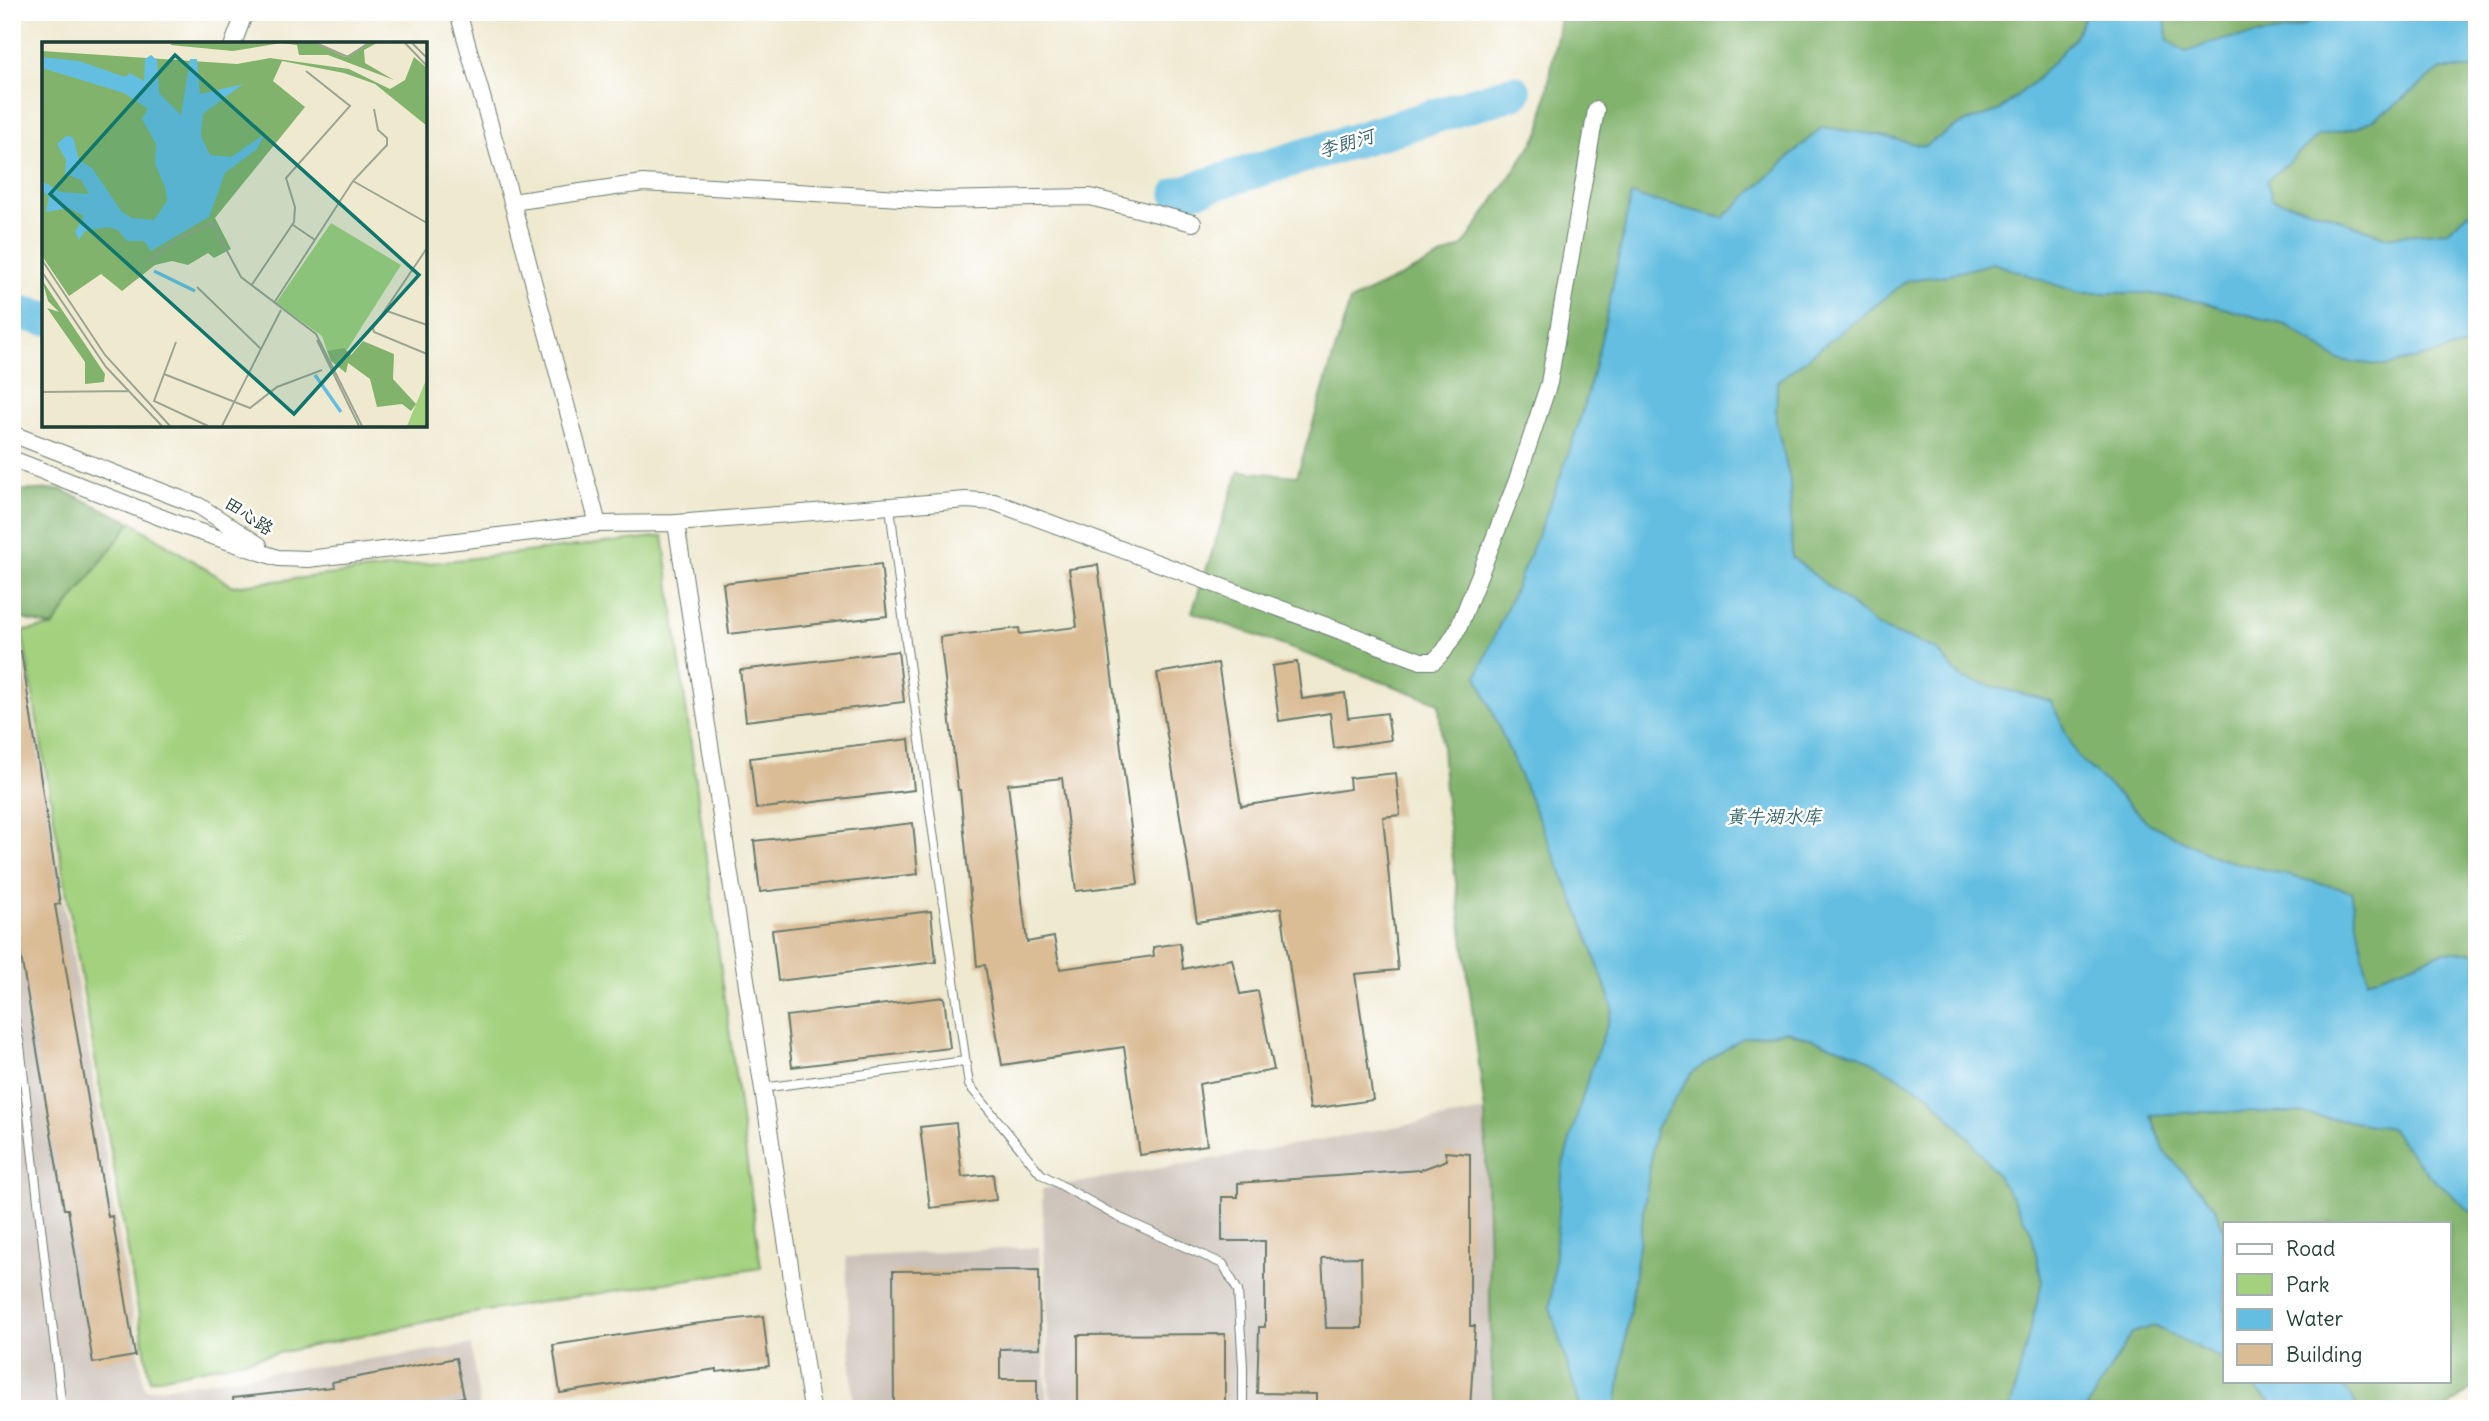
<svg xmlns="http://www.w3.org/2000/svg" width="2489" height="1421" font-family="Delius,'LXGW WenKai TC',sans-serif">
  <rect width="100%" height="100%" fill="#fff"/>
  <filter id="ink" filterUnits="userSpaceOnUse"><feTurbulence type="fractalNoise" baseFrequency=".0143" numOctaves="2"/><feDisplacementMap in="SourceGraphic" scale="14" xChannelSelector="R" yChannelSelector="G"/><feConvolveMatrix kernelMatrix="1 2 1 2 8 2 1 2 1" color-interpolation-filters="sRGB"/></filter>
  <filter id="wash" filterUnits="userSpaceOnUse"><feTurbulence type="fractalNoise" baseFrequency=".00686" numOctaves="4" result="noise"/><feDisplacementMap in="SourceGraphic" scale="28" xChannelSelector="R" yChannelSelector="G"/><feGaussianBlur stdDeviation="1.57" result="paint"/><feColorMatrix in="noise" values="0 0 0 0 0 0 0 0 0 0 0 0 0 0 0 0 0 1.4 0 .05"/><feComposite in="paint" operator="in"/></filter>
  <g filter="url(#wash)">
    <rect width="100%" height="100%" fill="#efe9d0"/>
    <!-- industrial -->
    <path fill="#ccc2b9" d="M12,616H16L145,1390L471,1345L480,1409H12Z
      M1485,1111L1493,1409H1050L1042,1189Z
      M1039,1247L1047,1409H853L846,1257Z"/>
    <!-- green -->
    <path fill="#a3d17e" stroke="#618759" stroke-width="2" d="M131,522L233,586L663,536L761,1268L454,1316L150,1380L22,631L52,627Z"/>
    <!-- forest -->
    <path fill="#82b36d" stroke="#507850" stroke-width="2" fill-rule="evenodd" d="M1561,12H2477V1384L2445,1409H1493L1485,1111L1446,804L1439,703L1192,612L1239,471L1297,476L1350,301L1463,246L1540,132ZM2225,1223H2449V1381H2225Z
      M60,489L131,522L52,627L12,616V491Z"/>
    <!-- water -->
    <path fill="#64bee1" stroke="#427e8a" stroke-width="2" d="M2087,12H2164L2168,41L2186,52C2196,49 2207,43 2217,41C2250,32 2298,38 2323,12H2477V69H2441L2391,108L2359,127L2318,136L2267,181L2272,199L2327,214L2384,237L2447,231L2477,206V343L2386,366L2338,360L2288,326L2202,302L2146,293H2079L1993,263L1948,275L1908,280L1777,382L1776,422L1790,479L1792,557L1879,627L1936,649L1961,678L2051,701L2077,756L2150,824L2218,858L2351,891L2368,980L2443,952H2477V1217L2428,1174L2390,1128L2297,1113L2203,1112L2151,1115L2165,1152L2214,1206L2225,1231V1363L2218,1357L2154,1326L2132,1333L2086,1409H2010L2042,1282L2031,1231L2006,1188L1972,1142L1930,1095L1858,1054L1787,1031L1742,1038L1692,1073L1655,1130L1616,1408L1581,1409L1550,1308L1563,1165L1587,1081L1613,1008L1580,915L1477,676C1512,596 1548,517 1575,434C1601,357 1614,275 1631,195L1723,218L1822,127L1878,135L1924,146L1961,124L2000,110L2037,79L2074,39Z
      M2246,1381H2337L2352,1397L2358,1409H2275L2270,1401Z"/>
    <g fill="none" stroke-linecap="round" stroke-linejoin="round">
      <!-- river -->
      <path stroke="#64bee1" stroke-width="35" d="M1179,194L1514,92
        M12,311L44,318"/>
    </g>
    <g id="blocks">
      <!-- building -->
      <path fill="#dabc95" fill-rule="evenodd" d="M881,564L887,616L729,634L723,583Z
        M1098,565L1138,884L1076,891L1062,778L1008,784L1027,942L1054,937L1060,969L1154,956L1153,947L1180,943L1183,969L1232,959L1240,994L1258,991L1274,1070L1199,1084L1207,1145L1140,1155L1124,1047L1002,1065L985,965L977,966L960,790H958L940,637L1019,628L1020,634L1077,627L1069,569Z
        M21,651L60,904L55,905L108,1217L112,1216L135,1356L93,1363L68,1209H64L15,921L20,920L12,868V652Z
        M898,651L904,702L746,721L740,670Z
        M1297,662L1302,699L1345,693L1348,718L1387,713L1391,740L1334,748L1330,713L1279,721L1272,666Z
        M1218,663L1241,806L1350,789L1349,778L1396,773L1400,815L1383,817L1398,970L1355,974L1373,1100L1310,1109L1281,908L1197,922L1157,673Z
        M909,739L914,790L756,809L750,758Z
        M913,823L918,874L760,892L754,841Z
        M931,911L936,962L778,981L772,930Z
        M944,997L950,1048L792,1067L786,1016Z
        M956,1123L962,1177L993,1174L996,1200L930,1208L920,1127Z
        M1445,1152L1470,1154V1326H1475L1470,1409H1316V1394L1257,1393L1259,1327H1265V1241H1222V1197H1238V1183L1420,1170L1447,1160ZM1361,1257L1362,1328H1326L1322,1258Z
        M1039,1270L1040,1348L1000,1349V1379H1037V1409H894L893,1271Z
        M763,1316L769,1366L717,1372V1369L560,1393L553,1345L693,1324Z
        M1225,1334V1409H1078V1335Z
        M456,1358L464,1397L402,1409H234L233,1398L333,1387L332,1382Z"/>
    </g>
  </g>
  <g filter="url(#ink)">
    <use href="#blocks" fill-opacity="0" stroke="#68796b" stroke-width="2"/>
    <g fill="none" stroke-linecap="round" stroke-linejoin="round">
      <!-- service casing -->
      <g stroke="#68796b" stroke-width="10">
        <path id="service" d="M890,506L906,642L969,1085L1041,1174L1116,1216L1223,1264L1238,1291L1243,1366V1409
          M12,1007L20,1045L62,1409
          M762,1088L965,1061"/>
      </g>
      <!-- minor casing -->
      <g stroke="#68796b" stroke-width="18">
        <path id="minor" d="M458,12L512,202L643,183L935,200L1090,197L1193,223
          M233,44L245,12
          M512,202L598,524
          M12,434L199,506L259,545
          M12,459L188,528L278,558L308,559L598,524L676,523L966,500L994,502L1421,661H1434L1444,651L1458,629L1516,483L1549,383L1596,110
          M676,523L812,1409"/>
      </g>
      <!-- service -->
      <use href="#service" stroke="#fff" stroke-width="8"/>
      <!-- minor -->
      <use href="#minor" stroke="#fff" stroke-width="16"/>
    </g>
  </g>
  <g text-anchor="middle" stroke-width="5" stroke-linejoin="round" paint-order="stroke">
    <!-- street labels -->
    <g font-size="18" fill="#1f3d34" stroke="#fff">
      <text transform="translate(249 516) rotate(33)" y="6">田心路</text>
    </g>
    <!-- water labels -->
    <g font-size="19" font-style="italic" fill="#346468" stroke="#fff">
      <text transform="translate(1346 143) rotate(-17)" y="7">李朗河</text>
      <text x="1774" y="823">黄牛湖水库</text>
    </g>
  </g>
  <!-- overview -->
  <g transform="translate(42 42)">
    <rect width="385" height="385" fill="#efe9d0"/>
    <path d="M289,181L359,223L305,308L285,309L280,294L234,261ZM385,336V384H365L374,362Z" fill="#a3d17e"/>
    <path d="M239,1L191,9L128,3L131,1ZM239,1H274L303,15L326,1H335L322,8L323,21L352,38L286,13H257L255,3ZM0,9L195,22L228,16L307,27L348,47L363,38L372,15L385,26V84L333,42L302,31L240,19L231,39L263,65L173,176L189,207L172,216L166,211L146,223L130,219L113,223L80,249L59,232L27,254L0,214ZM0,238L63,332L62,340L43,342V320L5,266L17,270L6,259ZM321,299L352,312L351,337L374,362L369,369L360,362L335,365L328,337L306,321L304,331L289,319L285,309L302,306L309,313Z" fill="#82b36d"/>
    <path d="M109,13L115,18L117,51L139,73L148,17H155L158,52L201,42L161,72L159,94L168,113L189,115L223,92L215,107L183,131L167,175L109,209L102,199H85L76,188L66,185L43,189L37,198L33,190L42,174L27,166L4,170L7,155L0,148V139L19,150L47,152L39,138L23,132L24,118L15,102L24,94L31,95L37,118L50,126L80,170L90,176L112,178L125,159L123,145L113,122L114,102L100,77L106,67L82,51L0,26V15L37,19L83,35L88,31L102,39L103,17Z" fill="#64bee1"/>
    <path fill="none" stroke="#64bee1" stroke-width="3.5" d="M112,229L153,249M273,333L299,370"/>
    <path fill="none" stroke="#9ca492" stroke-width="2" d="M274,1L306,15L326,1M363,1L385,24M370,1L385,16M311,139L385,181M251,183L273,198M385,206L331,286L332,290L385,312M0,218L63,313L128,384M105,220L134,198L170,181L199,235L274,292L320,384M0,230L64,325L120,384M209,244L252,180L253,165L244,136L308,64L264,29M155,245L219,307L180,384M232,261L311,139L345,103V96L336,88L332,67M342,268L385,283M275,298L317,384M134,300L112,359L166,384M219,307L239,268M122,332L208,366L235,345L280,328M0,350L87,349"/>
    <path fill="#0f766e" fill-opacity="0.15" stroke="#0f766e" stroke-width="3.5" d="M133,13L377,233L252,372L8,152Z"/>
    <rect width="385" height="385" fill="none" stroke="#1f3d34" stroke-width="3.5"/>
  </g>
  <!-- margin -->
  <rect width="2489" height="1421" fill="none" stroke="#fff" stroke-width="42"/>
  <!-- legend -->
  <rect x="2223" y="1222" width="228" height="161" fill="#ffffff" stroke="#a5b1ae" stroke-width="2"/>
  <rect x="2237" y="1244" width="35" height="10" fill="#ffffff" stroke="#a5b1ae" stroke-width="2"/>
  <text x="2286" y="1256" font-size="21" fill="#1f3d34">Road</text>
  <rect x="2237" y="1274" width="35" height="21" fill="#a3d17e" stroke="#a5b1ae" stroke-width="2"/>
  <text x="2286" y="1292" font-size="21" fill="#1f3d34">Park</text>
  <rect x="2237" y="1309" width="35" height="21" fill="#64bee1" stroke="#a5b1ae" stroke-width="2"/>
  <text x="2286" y="1326" font-size="21" fill="#1f3d34">Water</text>
  <rect x="2237" y="1344" width="35" height="21" fill="#dabc95" stroke="#a5b1ae" stroke-width="2"/>
  <text x="2286" y="1362" font-size="21" fill="#1f3d34">Building</text>
</svg>
